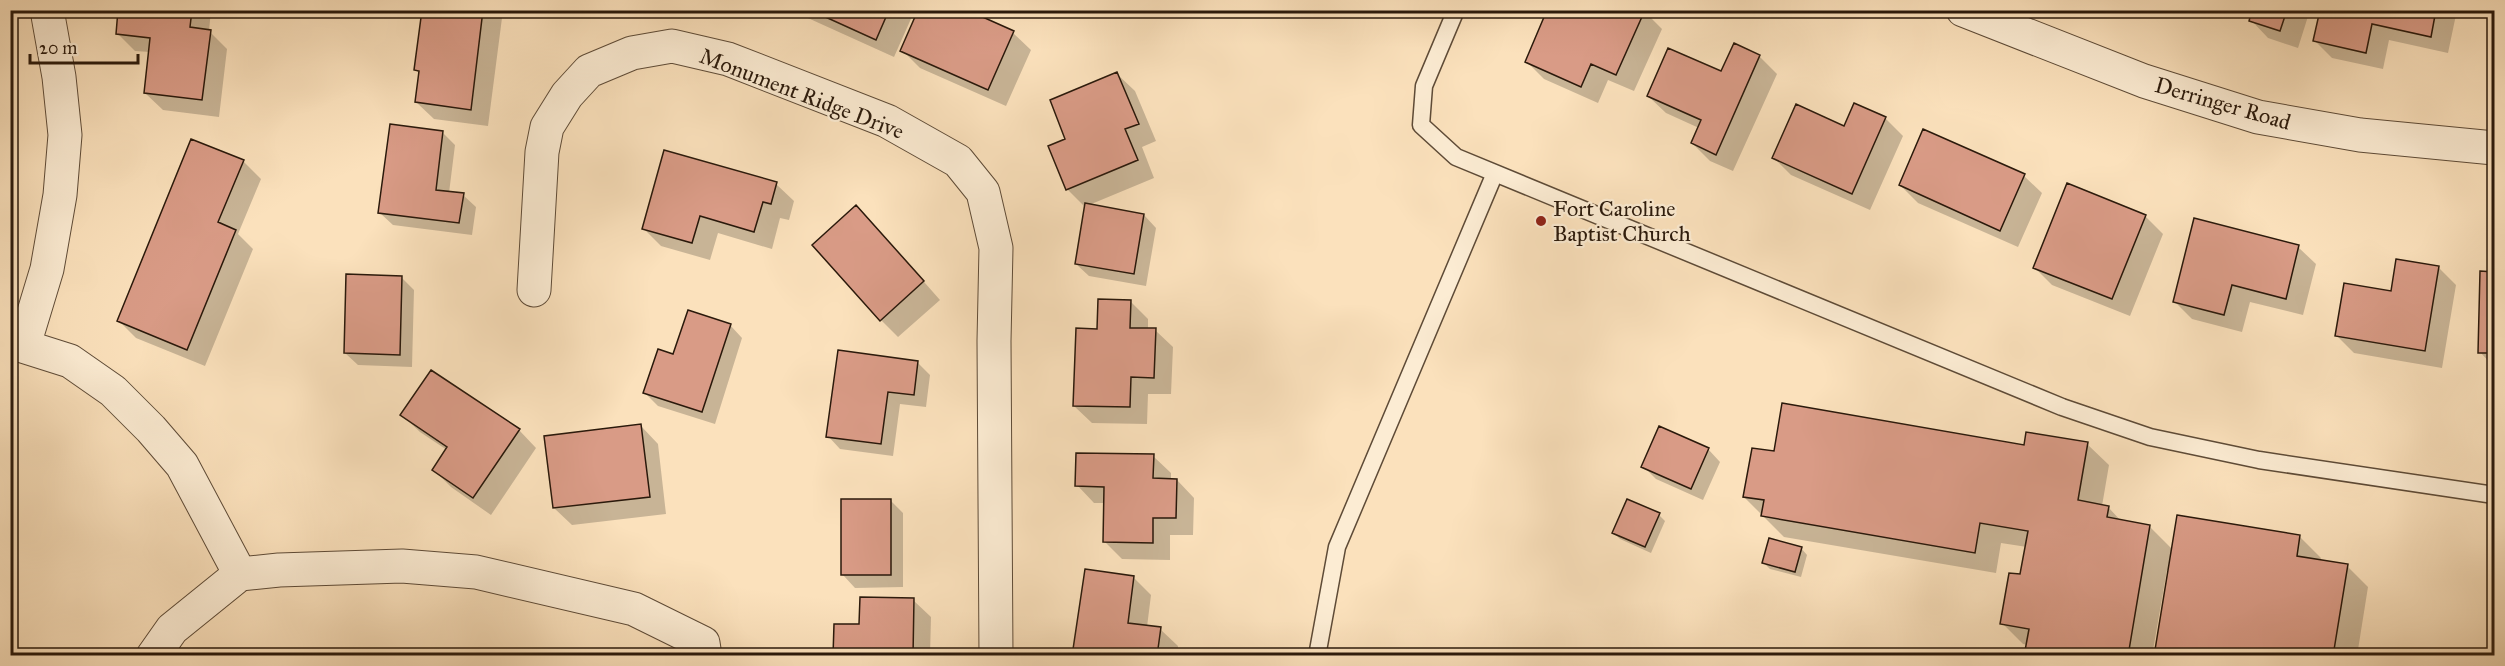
<svg xmlns="http://www.w3.org/2000/svg" width="2505" height="666" font-family="'IM FELL Great Primer',serif">
  <rect width="100%" height="100%" fill="#fbe1bc"/>
  <filter id="stains"><feTurbulence type="fractalNoise" baseFrequency=".00333" numOctaves="4"/><feColorMatrix values="0 0 0 0 .2 0 0 0 0 .09 0 0 0 0 .02 0 0 0 .5 -.17"/></filter>
  <radialGradient id="worn" r=".72"><stop offset=".6" stop-color="#630" stop-opacity="0"/><stop offset="1" stop-color="#630" stop-opacity=".3"/></radialGradient>
  <!-- shadow -->
  <path fill="#0003" d="M120,10H211L209,31L227,49L219,117L163,110L145,93L150,52L135,51L117,33Z
    M423,10H494L502,18L488,126L434,119L416,102L420,74L416,70Z
    M760,10H777L775,17Z
    M795,10H912L914,12L894,57L799,14Z
    M2254,10H2310L2298,48L2268,38L2251,20Z
    M2321,10H2457L2448,53L2389,40L2383,69L2332,58L2315,41Z
    M1644,11L1662,29L1634,91L1608,80L1598,103L1544,79L1526,61Z
    M1013,33L1031,50L1006,106L920,68L902,50Z
    M1759,56L1777,74L1733,171L1710,161L1692,143L1699,128L1666,113L1648,96L1722,73Z
    M1117,74L1135,91L1156,141L1142,147L1154,178L1089,205L1144,215L1156,228L1146,286L1089,276L1076,264L1086,208L1067,189V139Z
    M1885,118L1903,136L1870,210L1791,175L1774,158L1845,128Z
    M443,133L455,145L449,193L463,195L476,207L472,235L393,225L380,213Z
    M243,161L261,179L238,234L253,249L205,366L136,338L118,320Z
    M2024,176L2042,193L2018,247L1918,203L1900,185Z
    M776,184L794,201L789,220L780,218L772,249L718,233L710,260L661,246L643,228Z
    M2145,216L2163,234L2130,316L2052,285L2035,268Z
    M873,224L940,300L898,337L881,320Z
    M2298,247L2316,264L2303,315L2250,302L2242,332L2192,319L2174,301Z
    M2439,268L2456,285L2442,368L2354,353L2336,335L2392,292Z
    M2482,273H2494V367L2480,352Z
    M401,277L414,290L412,367L358,365L345,353Z
    M1130,301L1148,319V329L1155,330L1173,347L1171,394H1148L1147,424L1092,423L1074,406L1098,330Z
    M730,325L742,338L715,424L658,406L645,393L674,356Z
    M918,363L930,375L926,407L900,404L893,456L840,449L828,436Z
    M402,415L519,430L536,448L491,515L451,487L434,470L447,450L420,432Z
    M641,426L658,444L666,514L572,525L554,508Z
    M2087,444L2109,465L2102,506L2108,507L2122,522L2149,526L2173,550L2300,537L2321,558L2320,561L2347,566L2368,587L2357,656H2155L2169,571L2167,570L2152,656H2026L2028,645L2023,644L2002,623L2022,576L2027,547L2001,543L1996,573L1784,537L1744,497L1775,453Z
    M1708,449L1720,462L1703,500L1656,479L1643,466Z
    M1153,456L1171,473V480H1177L1194,498L1193,535H1170V560L1122,559L1104,541L1105,503H1094L1077,485Z
    M890,500L903,513V587L855,588L843,575Z
    M1659,515L1665,521L1651,553L1620,539L1614,533Z
    M1801,548L1807,555L1801,577L1770,569L1764,563Z
    M1133,577L1151,595L1147,627L1160,629L1178,646L1177,656H1073Z
    M913,600L931,617L930,656H834L860,626Z"/>
  <!-- building -->
  <path fill="#d99b86" stroke="#2a190b" stroke-width="1.5" d="M118,10H192L190,27L211,30L202,100L144,93L150,38L116,34Z
    M422,10H483L471,110L415,102L419,71L414,70Z
    M810,10H889L876,40Z
    M918,10H967L1014,31L988,90L900,51Z
    M1547,10H1645L1616,75L1591,64L1581,87L1525,62Z
    M2252,10H2287L2280,31L2249,21Z
    M2320,10H2436L2431,37L2372,24L2366,53L2313,41Z
    M1734,43L1760,55L1716,155L1691,143L1701,120L1647,96L1668,48L1721,71Z
    M1117,72L1139,124L1125,129L1138,160L1066,190L1048,146L1065,139L1050,100Z
    M1854,103L1886,117L1852,194L1772,158L1796,104L1844,126Z
    M390,124L443,131L436,190L464,193L459,223L378,213Z
    M1923,129L2025,174L2000,231L1899,185Z
    M191,139L244,160L218,222L236,230L187,350L117,321Z
    M664,150L777,182L771,204L763,202L754,232L700,216L692,243L642,229Z
    M2067,183L2146,215L2112,299L2033,268Z
    M1085,203L1144,214L1134,274L1075,264Z
    M856,205L924,281L880,321L812,245Z
    M2194,218L2299,245L2286,299L2232,285L2224,315L2173,302Z
    M2396,259L2439,266L2425,351L2335,336L2344,283L2391,291Z
    M2480,271L2494,272V353H2478Z
    M346,274L402,276L400,355L344,353Z
    M1098,299L1131,300L1130,328H1156L1154,378L1131,377L1130,407L1073,406L1076,328L1097,329Z
    M688,310L731,324L702,412L643,393L658,349L673,354Z
    M838,350L918,361L914,395L888,392L881,444L826,437Z
    M431,370L520,429L473,498L432,470L447,447L400,415Z
    M1782,403L2024,445L2026,432L2088,442L2078,500L2109,506L2107,517L2150,525L2128,656H2024L2029,629L2000,624L2009,573L2020,574L2028,531L1980,523L1975,553L1761,516L1764,500L1743,497L1752,448L1774,451Z
    M641,424L650,497L553,508L544,436Z
    M1659,426L1709,448L1691,489L1641,467Z
    M1076,453L1154,454L1153,478L1177,479L1176,518H1153V543L1103,542L1104,487L1075,486Z
    M841,499H891V575H841Z
    M1627,499L1660,513L1645,547L1612,533Z
    M2177,515L2300,535L2297,556L2348,564L2333,656H2154Z
    M1769,538L1802,547L1795,572L1762,563Z
    M1085,569L1134,576L1128,623L1161,627L1157,656H1072Z
    M860,597L914,598L913,656H833L834,624H859Z"/>
  <g fill="none" stroke-linecap="round" stroke-linejoin="round">
    <!-- lane casing -->
    <g stroke="#5e4b37" stroke-width="19">
      <path id="lane" d="M1456,10L1424,86L1421,125L1456,157L2062,407L2150,437L2259,460L2494,495
        M1317,656L1337,547L1495,173"/>
    </g>
    <!-- street casing -->
    <g stroke="#5e4b37" stroke-width="35">
      <path id="street" d="M1963,10L2144,81L2258,117L2360,135L2494,148
        M534,290L542,152L547,127L567,95L589,71L632,53L672,46L728,59L887,121L958,161L983,192L996,248L994,341L996,656
        M10,342L70,361L113,391L151,429L182,465L240,574
        M24,345L47,269L60,195L65,135L59,77L47,10
        M240,574L279,570L402,566L476,572L634,609L703,643L705,656
        M153,656L172,629L240,574"/>
    </g>
    <!-- lane -->
    <use href="#lane" stroke="#fcecd3" stroke-width="16"/>
    <!-- street -->
    <use href="#street" stroke="#fcecd3" stroke-width="33"/>
  </g>
  <!-- markers -->
  <circle fill="#8f2418" stroke="#fcecd3" stroke-width="2" cx="1541" cy="221" r="6"/>
  <g text-anchor="middle" stroke-width="4.5" stroke-linejoin="round" paint-order="stroke">
    <!-- street labels -->
    <g font-size="22" fill="#2a190b" stroke="#fcecd3">
      <text transform="translate(802 93) rotate(21)" y="8">Monument Ridge Drive</text>
      <text transform="translate(2223 103) rotate(16)" y="8">Derringer Road</text>
    </g>
    <!-- poi labels -->
    <g font-size="22" fill="#2a190b" stroke="#fcecd3" text-anchor="start">
      <text x="1553" y="216">Fort Caroline<tspan x="1553" dy="25">Baptist Church</tspan></text>
    </g>
  </g>
  <!-- margin -->
  <rect width="2505" height="666" fill="none" stroke="#fbe1bc" stroke-width="36"/>
  <rect x="12" y="12" width="2481" height="642" fill="none" stroke="#2a190b" stroke-width="3"/>
  <rect x="18" y="18" width="2469" height="630" fill="none" stroke="#2a190b" stroke-width="1.5"/>
  <!-- scale -->
  <path d="M30 54v9h108v-9" fill="none" stroke="#2a190b" stroke-width="3"/>
  <text x="39" y="54" font-size="18" fill="#2a190b" stroke="#fcecd3" stroke-width="4.5" paint-order="stroke">20 m</text>
  <rect width="100%" height="100%" filter="url(#stains)"/>
  <rect width="100%" height="100%" fill="url(#worn)"/>
</svg>
